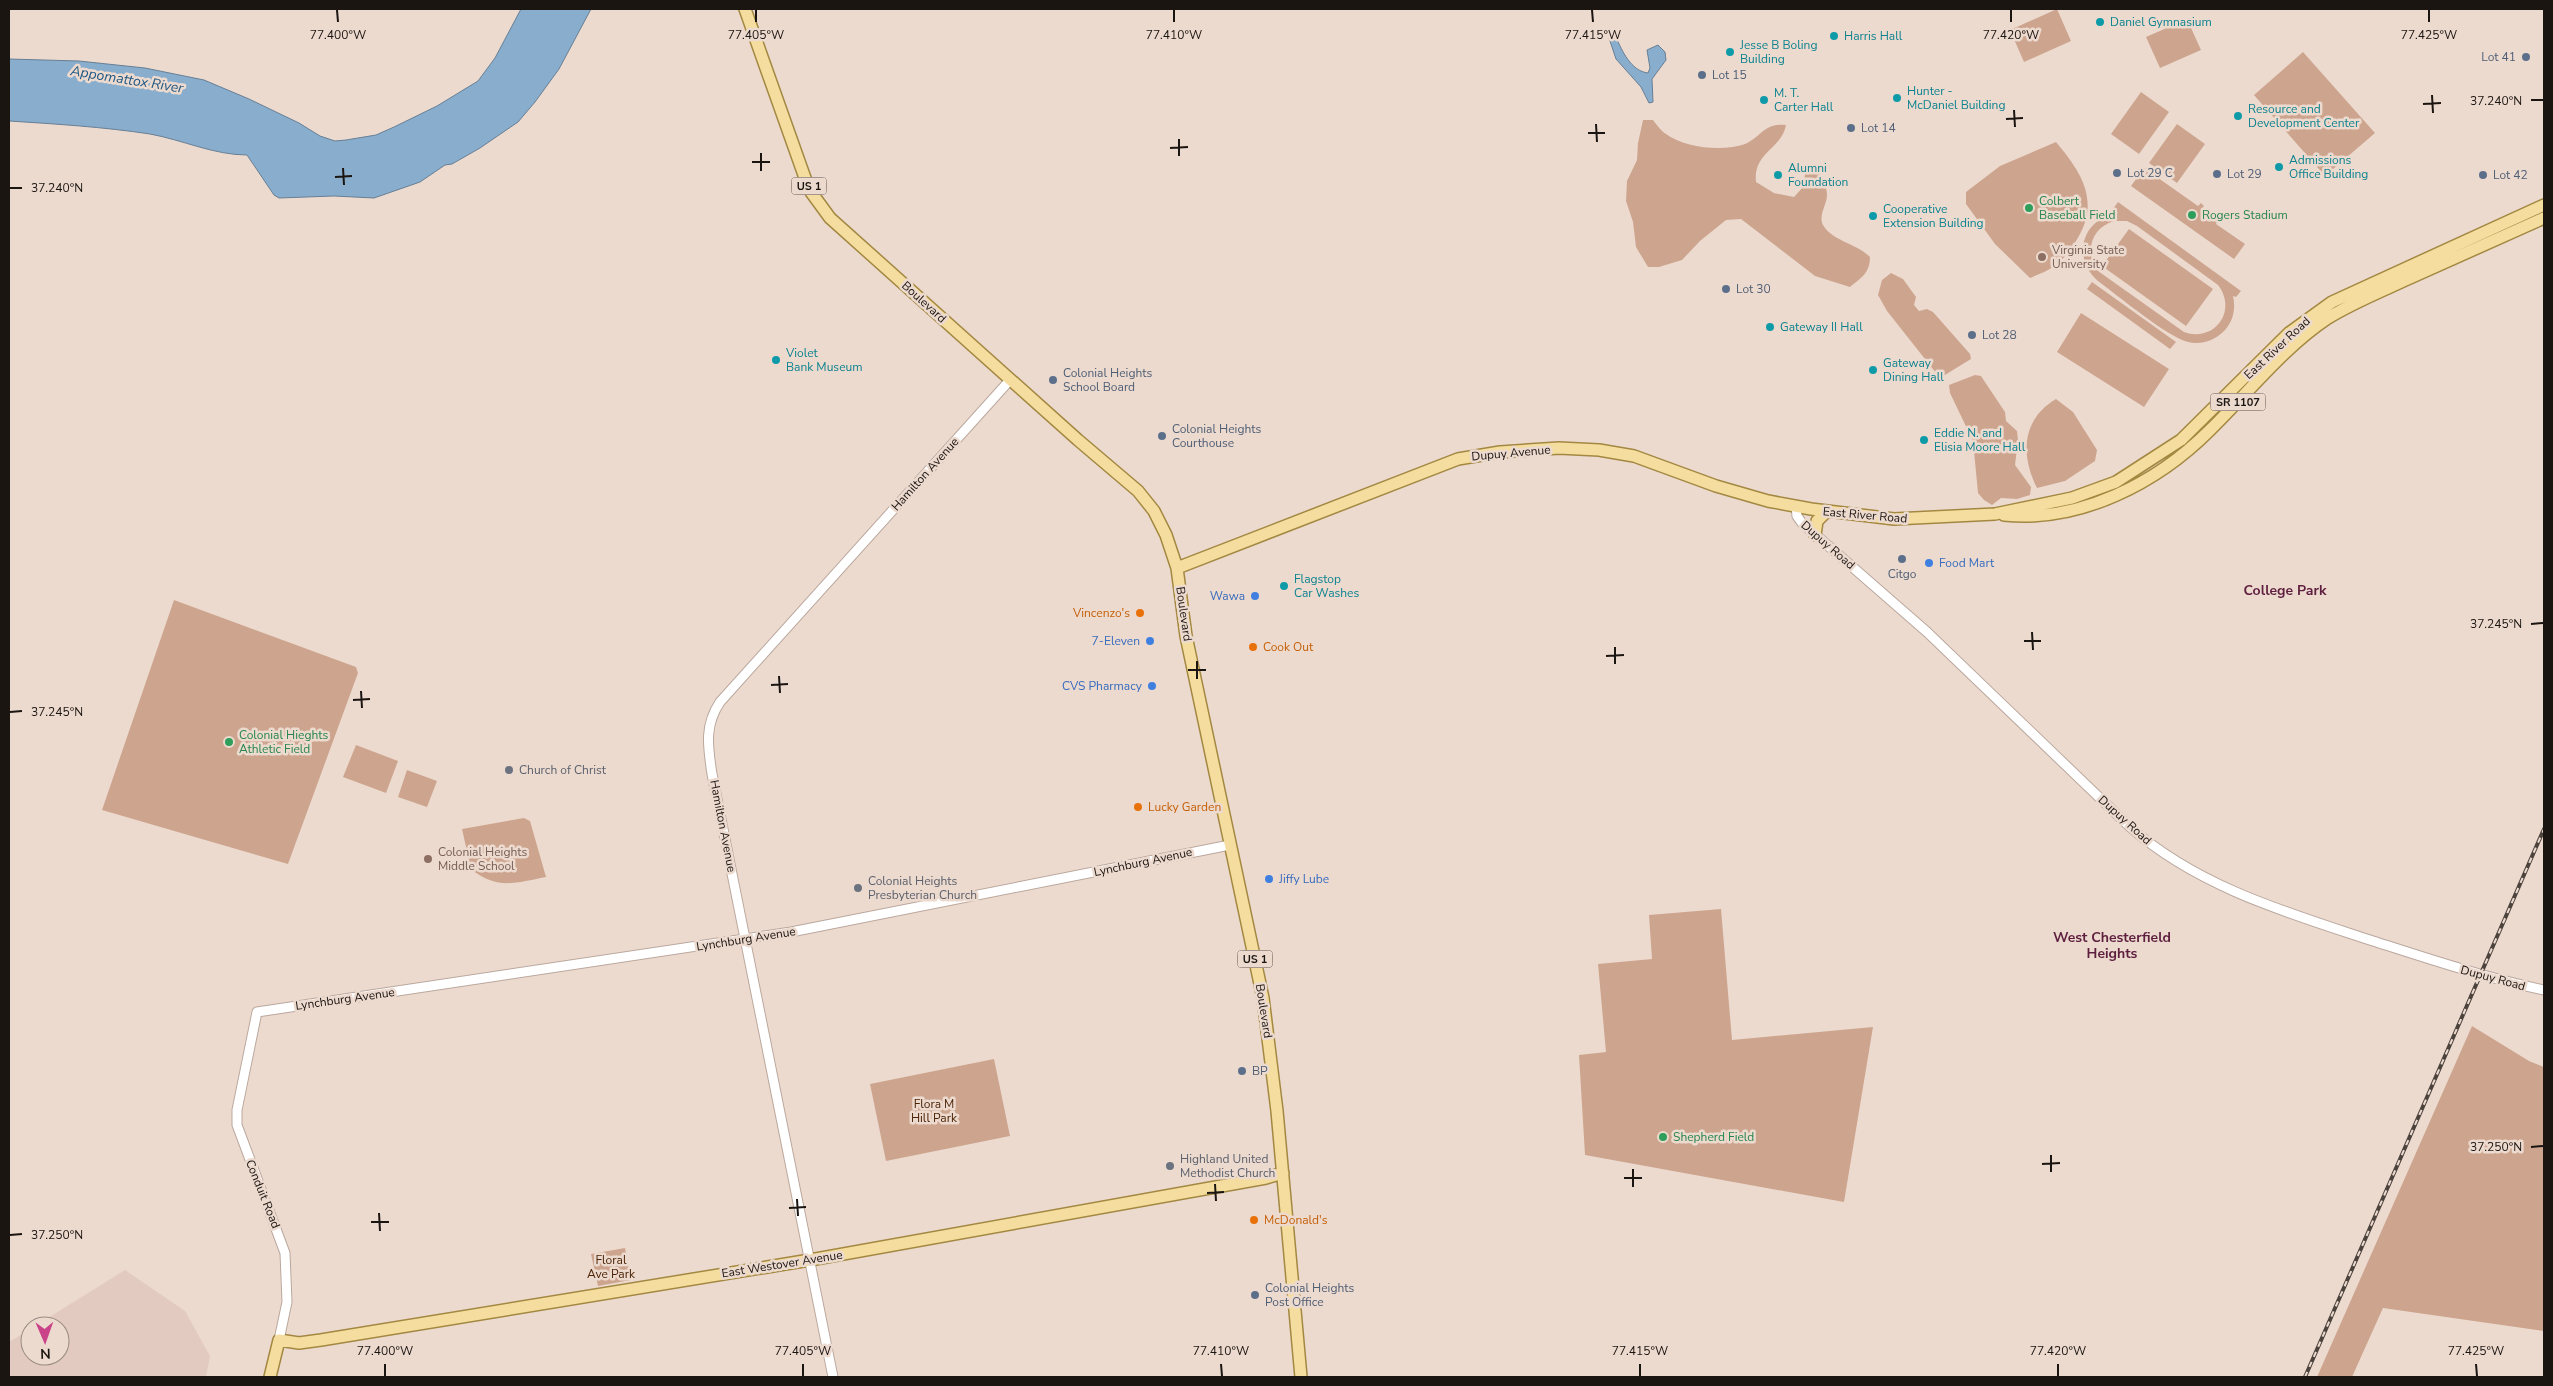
<svg xmlns="http://www.w3.org/2000/svg" width="2553" height="1386" font-family="'Nunito Sans',sans-serif">
  <rect width="100%" height="100%" fill="#eddacf"/>
  <!-- industrial -->
  <path fill="#e2cac1" d="M125,1270L185,1311L210,1356L206,1377H9V1342L30,1329V1356H60V1326H35Z"/>
  <!-- green -->
  <path fill="#cda58f" fill-rule="evenodd" d="M2057,9L2071,41L2024,62L2010,30Z
    M2187,19L2201,50L2160,68L2146,37Z
    M2303,52L2375,133L2325,176L2254,95Z
    M2141,92L2169,112L2139,154L2111,134Z
    M1643,120H1653C1657,125 1661,131 1666,134C1685,148 1723,152 1745,144C1762,137 1763,123 1786,125C1782,149 1753,152 1756,182L1774,193L1794,197L1804,186L1805,173L1813,170L1820,173C1823,180 1827,187 1827,195C1827,205 1818,215 1823,225C1832,241 1856,243 1870,257C1870,273 1861,278 1850,287L1815,276L1741,219L1726,220L1700,241L1682,260L1659,267H1648L1636,247L1633,222L1626,201L1627,181L1637,160L1638,143Z
    M2177,124L2205,144L2177,183L2149,163Z
    M2056,142C2082,173 2101,202 2076,241C2061,264 2055,268 2030,278L1995,244L1966,204V192L2000,166Z
    M2144,168L2198,206L2201,203L2204,206L2202,209L2218,220L2216,224L2245,244L2234,259L2131,186Z
    M2118,202L2241,291L2236,297L2233,296C2236,309 2233,322 2224,331C2214,341 2201,345 2188,342C2169,338 2117,295 2098,281C2071,258 2082,218 2118,213L2113,209ZM2114,221H2127L2137,226L2218,285C2238,311 2214,343 2184,332L2098,271C2084,252 2091,228 2114,221Z
    M2129,229L2213,289L2186,326L2102,266Z
    M1891,273L1903,279L1916,297L1914,305L1919,311L1927,309L1933,312L1970,354L1971,359L1940,378L1887,311L1878,295L1882,280Z
    M2092,282L2176,342L2170,349L2087,289Z
    M2081,313L2169,369L2144,407L2057,352Z
    M1975,375L1981,376L2005,412L2006,421L2017,431L2018,440L2015,465L2031,487L2030,495L2017,499L2001,498L1992,505L1984,500L1978,493L1973,441L1950,393L1949,385Z
    M2056,399L2073,412L2097,450L2095,461L2065,481L2037,488C2020,455 2022,419 2056,399Z
    M174,600L356,667L358,673L288,864L102,810Z
    M356,745L398,761L386,793L343,777Z
    M407,770L437,781L427,807L398,797Z
    M524,818L530,821L546,877C515,883 497,890 471,869L462,829Z
    M1721,909L1732,1040L1873,1027L1844,1202L1585,1155L1579,1055L1606,1052L1598,964L1652,959L1649,915Z
    M2472,1026L2529,1061L2544,1067V1331L2383,1308L2352,1377H2317Z
    M994,1059L1010,1136L886,1161L870,1084Z
    M625,1248L631,1280L598,1286L591,1254Z"/>
  <!-- water -->
  <path fill="#88adcd" stroke="#677f95" d="M521,9H591L559,69L535,102L518,122L480,148L452,164L445,165L420,182L374,198L334,196L279,198L274,195L247,155C214,155 183,140 150,134C104,127 56,124 9,121V59L79,61L145,68L204,80L249,99L299,123L320,136L335,141L346,140L376,135L394,127L437,106L478,81L495,58Z
    M1616,37C1622,51 1631,71 1648,73L1650,68L1647,50L1658,45L1665,52L1666,60L1652,79L1653,102L1649,103L1641,87L1616,59L1609,38Z"/>
  <g fill="none" stroke-linecap="round" stroke-linejoin="round">
    <!-- minor casing -->
    <g stroke="#baa89e" stroke-width="11">
      <path id="minor" d="M1796,506L1797,516L1802,523L1927,632L2130,827C2198,887 2288,913 2373,941C2429,959 2486,978 2544,990
        M279,1340L287,1302L285,1253L237,1125V1110L257,1012L791,932L1230,845
        M833,1377L712,774C708,747 704,726 720,702L1010,380"/>
    </g>
    <!-- major casing -->
    <g stroke="#a38842" stroke-width="14">
      <path id="major" d="M745,9L805,178L811,192L830,218L1078,440L1138,491L1154,511L1166,535L1177,568L1186,636L1263,998L1277,1111L1301,1377
        M2004,515C2080,523 2157,483 2210,430C2249,392 2283,348 2328,318C2354,302 2382,291 2410,278C2454,258 2499,238 2544,218
        M1815,535L1817,521L1827,511
        M1177,568L1458,459L1500,452L1559,448L1599,450L1634,456L1716,486L1768,501L1811,509L1894,519L1995,514L2072,498L2116,482L2181,440L2289,333L2332,302L2544,205
        M270,1377L279,1340L299,1343L321,1340L810,1260L1266,1178L1283,1173"/>
    </g>
    <!-- minor -->
    <use href="#minor" stroke="#fff" stroke-width="9"/>
    <!-- major -->
    <use href="#major" stroke="#f4dd9e" stroke-width="11"/>
    <!-- rail casing -->
    <g stroke="#4c433d" stroke-width="4">
      <path id="rail" d="M2305,1377L2544,829"/>
    </g>
    <!-- rail -->
    <use href="#rail" stroke="#eddacf" stroke-width="2" stroke-dasharray="5.5" stroke-linecap="butt"/>
  </g>
  <!-- ticks -->
  <path fill="none" stroke="#1b1511" stroke-width="2" d="M337,10L338,22M756,10V22M1174,10V22M1592,10L1593,22M2011,10V22M2429,10V22M2432,95L2433,113M2531,100H2543M2423,104L2441,103M2014,110L2015,127M2006,119L2023,118M1596,124L1597,142M1588,133H1605M1179,139V156M1170,148L1188,147M761,153V171M752,162H770M343,168L344,185M335,177L352,176M10,188H22M2531,624L2543,623M2032,632L2033,650M2024,641H2041M1615,647V664M1606,656L1624,655M1197,661V679M1188,670H1206M779,676L780,693M771,685L788,684M361,691L362,708M353,700L370,699M10,712L22,711M2531,1147L2543,1146M2051,1155V1172M2042,1164L2060,1163M1633,1169V1187M1624,1178H1642M1215,1184L1216,1201M1207,1193L1224,1192M797,1199L798,1216M789,1208L806,1207M379,1213L380,1231M371,1222H389M10,1235L22,1234M385,1364V1376M803,1364V1376M1221,1364L1222,1376M1640,1364V1376M2058,1364V1376M2476,1364L2477,1376"/>
  <!-- markers -->
  <g fill="#0f9aa8" stroke="#eddacf" stroke-width="2">
    <circle cx="2100" cy="22" r="5"/>
    <circle cx="1834" cy="36" r="5"/>
    <circle cx="1730" cy="52" r="5"/>
    <circle cx="1897" cy="98" r="5"/>
    <circle cx="1764" cy="100" r="5"/>
    <circle cx="2238" cy="116" r="5"/>
    <circle cx="2279" cy="167" r="5"/>
    <circle cx="1778" cy="175" r="5"/>
    <circle cx="1873" cy="216" r="5"/>
    <circle cx="1770" cy="327" r="5"/>
    <circle cx="776" cy="360" r="5"/>
    <circle cx="1873" cy="370" r="5"/>
    <circle cx="1924" cy="440" r="5"/>
    <circle cx="1284" cy="586" r="5"/>
  </g>
  <g fill="#5c6f8a" stroke="#eddacf" stroke-width="2">
    <circle cx="2526" cy="57" r="5"/>
    <circle cx="1702" cy="75" r="5"/>
    <circle cx="1851" cy="128" r="5"/>
    <circle cx="2117" cy="173" r="5"/>
    <circle cx="2217" cy="174" r="5"/>
    <circle cx="2483" cy="175" r="5"/>
    <circle cx="1726" cy="289" r="5"/>
    <circle cx="1972" cy="335" r="5"/>
    <circle cx="1053" cy="380" r="5"/>
    <circle cx="1162" cy="436" r="5"/>
    <circle cx="1902" cy="559" r="5"/>
    <circle cx="1242" cy="1071" r="5"/>
    <circle cx="1255" cy="1295" r="5"/>
  </g>
  <g fill="#2e9e5b" stroke="#eddacf" stroke-width="2">
    <circle cx="2029" cy="208" r="5"/>
    <circle cx="2192" cy="215" r="5"/>
    <circle cx="229" cy="742" r="5"/>
    <circle cx="1663" cy="1137" r="5"/>
  </g>
  <g fill="#8d6e63" stroke="#eddacf" stroke-width="2">
    <circle cx="2042" cy="257" r="5"/>
    <circle cx="428" cy="859" r="5"/>
  </g>
  <g fill="#3f7fe0" stroke="#eddacf" stroke-width="2">
    <circle cx="1929" cy="563" r="5"/>
    <circle cx="1255" cy="596" r="5"/>
    <circle cx="1150" cy="641" r="5"/>
    <circle cx="1152" cy="686" r="5"/>
    <circle cx="1269" cy="879" r="5"/>
  </g>
  <g fill="#e8710a" stroke="#eddacf" stroke-width="2">
    <circle cx="1140" cy="613" r="5"/>
    <circle cx="1253" cy="647" r="5"/>
    <circle cx="1138" cy="807" r="5"/>
    <circle cx="1254" cy="1220" r="5"/>
  </g>
  <g fill="#6b7280" stroke="#eddacf" stroke-width="2">
    <circle cx="509" cy="770" r="5"/>
    <circle cx="858" cy="888" r="5"/>
    <circle cx="1170" cy="1166" r="5"/>
  </g>
  <g text-anchor="middle" stroke-width="5" stroke-linejoin="round" paint-order="stroke">
    <!-- shield labels -->
    <g fill="#eddacf" stroke="#5a504a" stroke-width="1">
      <rect x="791.5" y="177.5" width="35" height="17" rx="4"/>
      <rect x="2210.5" y="393.5" width="55" height="17" rx="4"/>
      <rect x="1237.5" y="950.5" width="35" height="17" rx="4"/>
    </g>
    <g font-size="11" font-weight="bold" fill="#1b1511">
      <text x="809" y="190">US 1</text>
      <text x="2238" y="406">SR 1107</text>
      <text x="1255" y="963">US 1</text>
    </g>
    <!-- culture labels -->
    <g font-size="12" fill="#0d838f" stroke="#eddacf" text-anchor="start">
      <text x="2110" y="26">Daniel Gymnasium</text>
      <text x="1844" y="40">Harris Hall</text>
      <text x="1740" y="49">Jesse B Boling<tspan x="1740" dy="14">Building</tspan></text>
      <text x="1907" y="95">Hunter -<tspan x="1907" dy="14">McDaniel Building</tspan></text>
      <text x="1774" y="97">M. T.<tspan x="1774" dy="14">Carter Hall</tspan></text>
      <text x="2248" y="113">Resource and<tspan x="2248" dy="14">Development Center</tspan></text>
      <text x="2289" y="164">Admissions<tspan x="2289" dy="14">Office Building</tspan></text>
      <text x="1788" y="172">Alumni<tspan x="1788" dy="14">Foundation</tspan></text>
      <text x="1883" y="213">Cooperative<tspan x="1883" dy="14">Extension Building</tspan></text>
      <text x="1780" y="331">Gateway II Hall</text>
      <text x="786" y="357">Violet<tspan x="786" dy="14">Bank Museum</tspan></text>
      <text x="1883" y="367">Gateway<tspan x="1883" dy="14">Dining Hall</tspan></text>
      <text x="1934" y="437">Eddie N. and<tspan x="1934" dy="14">Elisia Moore Hall</tspan></text>
      <text x="1294" y="583">Flagstop<tspan x="1294" dy="14">Car Washes</tspan></text>
    </g>
    <!-- service labels -->
    <g font-size="12" fill="#4e5e75" stroke="#eddacf" text-anchor="start">
      <text x="2516" y="61" text-anchor="end">Lot 41</text>
      <text x="1712" y="79">Lot 15</text>
      <text x="1861" y="132">Lot 14</text>
      <text x="2127" y="177">Lot 29 C</text>
      <text x="2227" y="178">Lot 29</text>
      <text x="2493" y="179">Lot 42</text>
      <text x="1736" y="293">Lot 30</text>
      <text x="1982" y="339">Lot 28</text>
      <text x="1063" y="377">Colonial Heights<tspan x="1063" dy="14">School Board</tspan></text>
      <text x="1172" y="433">Colonial Heights<tspan x="1172" dy="14">Courthouse</tspan></text>
      <text x="1902" y="578" text-anchor="middle">Citgo</text>
      <text x="1252" y="1075">BP</text>
      <text x="1265" y="1292">Colonial Heights<tspan x="1265" dy="14">Post Office</tspan></text>
    </g>
    <!-- leisure labels -->
    <g font-size="12" fill="#27864d" stroke="#eddacf" text-anchor="start">
      <text x="2039" y="205">Colbert<tspan x="2039" dy="14">Baseball Field</tspan></text>
      <text x="2202" y="219">Rogers Stadium</text>
      <text x="239" y="739">Colonial Hieghts<tspan x="239" dy="14">Athletic Field</tspan></text>
      <text x="1673" y="1141">Shepherd Field</text>
    </g>
    <!-- education labels -->
    <g font-size="12" fill="#785e54" stroke="#eddacf" text-anchor="start">
      <text x="2052" y="254">Virginia State<tspan x="2052" dy="14">University</tspan></text>
      <text x="438" y="856">Colonial Heights<tspan x="438" dy="14">Middle School</tspan></text>
    </g>
    <!-- street labels -->
    <g font-size="12" fill="#1b1511" stroke="#eddacf">
      <text transform="translate(924 302) rotate(42)" y="4">Boulevard</text>
      <text transform="translate(2277 348) rotate(-43)" y="4">East River Road</text>
      <text transform="translate(1511 453) rotate(-5)" y="4">Dupuy Avenue</text>
      <text transform="translate(925 474) rotate(-48)" y="4">Hamilton Avenue</text>
      <text transform="translate(1865 515) rotate(5)" y="4">East River Road</text>
      <text transform="translate(1828 545) rotate(41)" y="4">Dupuy Road</text>
      <text transform="translate(1184 614) rotate(82)" y="4">Boulevard</text>
      <text transform="translate(2125 820) rotate(42)" y="4">Dupuy Road</text>
      <text transform="translate(723 826) rotate(79)" y="4">Hamilton Avenue</text>
      <text transform="translate(1143 862) rotate(-12)" y="4">Lynchburg Avenue</text>
      <text transform="translate(746 939) rotate(-9)" y="4">Lynchburg Avenue</text>
      <text transform="translate(2493 978) rotate(15)" y="4">Dupuy Road</text>
      <text transform="translate(345 999) rotate(-8)" y="4">Lynchburg Avenue</text>
      <text transform="translate(1264 1011) rotate(81)" y="4">Boulevard</text>
      <text transform="translate(263 1194) rotate(68)" y="4">Conduit Road</text>
      <text transform="translate(782 1264) rotate(-9)" y="4">East Westover Avenue</text>
    </g>
    <!-- shop labels -->
    <g font-size="12" fill="#366cbe" stroke="#eddacf" text-anchor="end">
      <text x="1939" y="567" text-anchor="start">Food Mart</text>
      <text x="1245" y="600">Wawa</text>
      <text x="1140" y="645">7-Eleven</text>
      <text x="1142" y="690">CVS Pharmacy</text>
      <text x="1279" y="883" text-anchor="start">Jiffy Lube</text>
    </g>
    <!-- food labels -->
    <g font-size="12" fill="#c56008" stroke="#eddacf" text-anchor="start">
      <text x="1130" y="617" text-anchor="end">Vincenzo's</text>
      <text x="1263" y="651">Cook Out</text>
      <text x="1148" y="811">Lucky Garden</text>
      <text x="1264" y="1224">McDonald's</text>
    </g>
    <!-- worship labels -->
    <g font-size="12" fill="#5b616d" stroke="#eddacf" text-anchor="start">
      <text x="519" y="774">Church of Christ</text>
      <text x="868" y="885">Colonial Heights<tspan x="868" dy="14">Presbyterian Church</tspan></text>
      <text x="1180" y="1163">Highland United<tspan x="1180" dy="14">Methodist Church</tspan></text>
    </g>
    <!-- park labels -->
    <g font-size="12" fill="#4c2306" stroke="#eddacf">
      <text x="934" y="1108">Flora M<tspan x="934" dy="14">Hill Park</tspan></text>
      <text x="611" y="1264">Floral<tspan x="611" dy="14">Ave Park</tspan></text>
    </g>
    <!-- water labels -->
    <g font-size="14" font-style="italic" fill="#205984" stroke="#eddacf">
      <text transform="translate(127 79) rotate(9)" y="5">Appomattox River</text>
    </g>
    <!-- neighbourhood labels -->
    <g font-size="14" font-weight="bold" fill="#5e1e3e" stroke="#eddacf">
      <text x="2285" y="595">College Park</text>
      <text x="2112" y="942">West Chesterfield<tspan x="2112" dy="16">Heights</tspan></text>
    </g>
  </g>
  <g font-size="12" text-anchor="middle" fill="#1b1511" stroke="#eddacf" stroke-width="5" stroke-linejoin="round" paint-order="stroke">
    <text x="338" y="39">77.400°W</text>
    <text x="756" y="39">77.405°W</text>
    <text x="1174" y="39">77.410°W</text>
    <text x="1593" y="39">77.415°W</text>
    <text x="2011" y="39">77.420°W</text>
    <text x="2429" y="39">77.425°W</text>
    <text x="2496" y="105">37.240°N</text>
    <text x="57" y="192">37.240°N</text>
    <text x="2496" y="628">37.245°N</text>
    <text x="57" y="716">37.245°N</text>
    <text x="2496" y="1151">37.250°N</text>
    <text x="57" y="1239">37.250°N</text>
    <text x="385" y="1355">77.400°W</text>
    <text x="803" y="1355">77.405°W</text>
    <text x="1221" y="1355">77.410°W</text>
    <text x="1640" y="1355">77.415°W</text>
    <text x="2058" y="1355">77.420°W</text>
    <text x="2476" y="1355">77.425°W</text>
  </g>
  <!-- border -->
  <rect width="2553" height="1386" fill="none" stroke="#1b1511" stroke-width="20"/>
  <!-- north arrow -->
  <g transform="translate(45 1341) rotate(178)"><circle r="24" fill="#eddacf" stroke="#998b83"/>
  <path d="M0-4L9 19L0 12L-9 19Z" fill="#c94488"/>
  <text y="-8" font-size="14" font-weight="bold" text-anchor="middle" fill="#1b1511">N</text>
  </g>
</svg>
